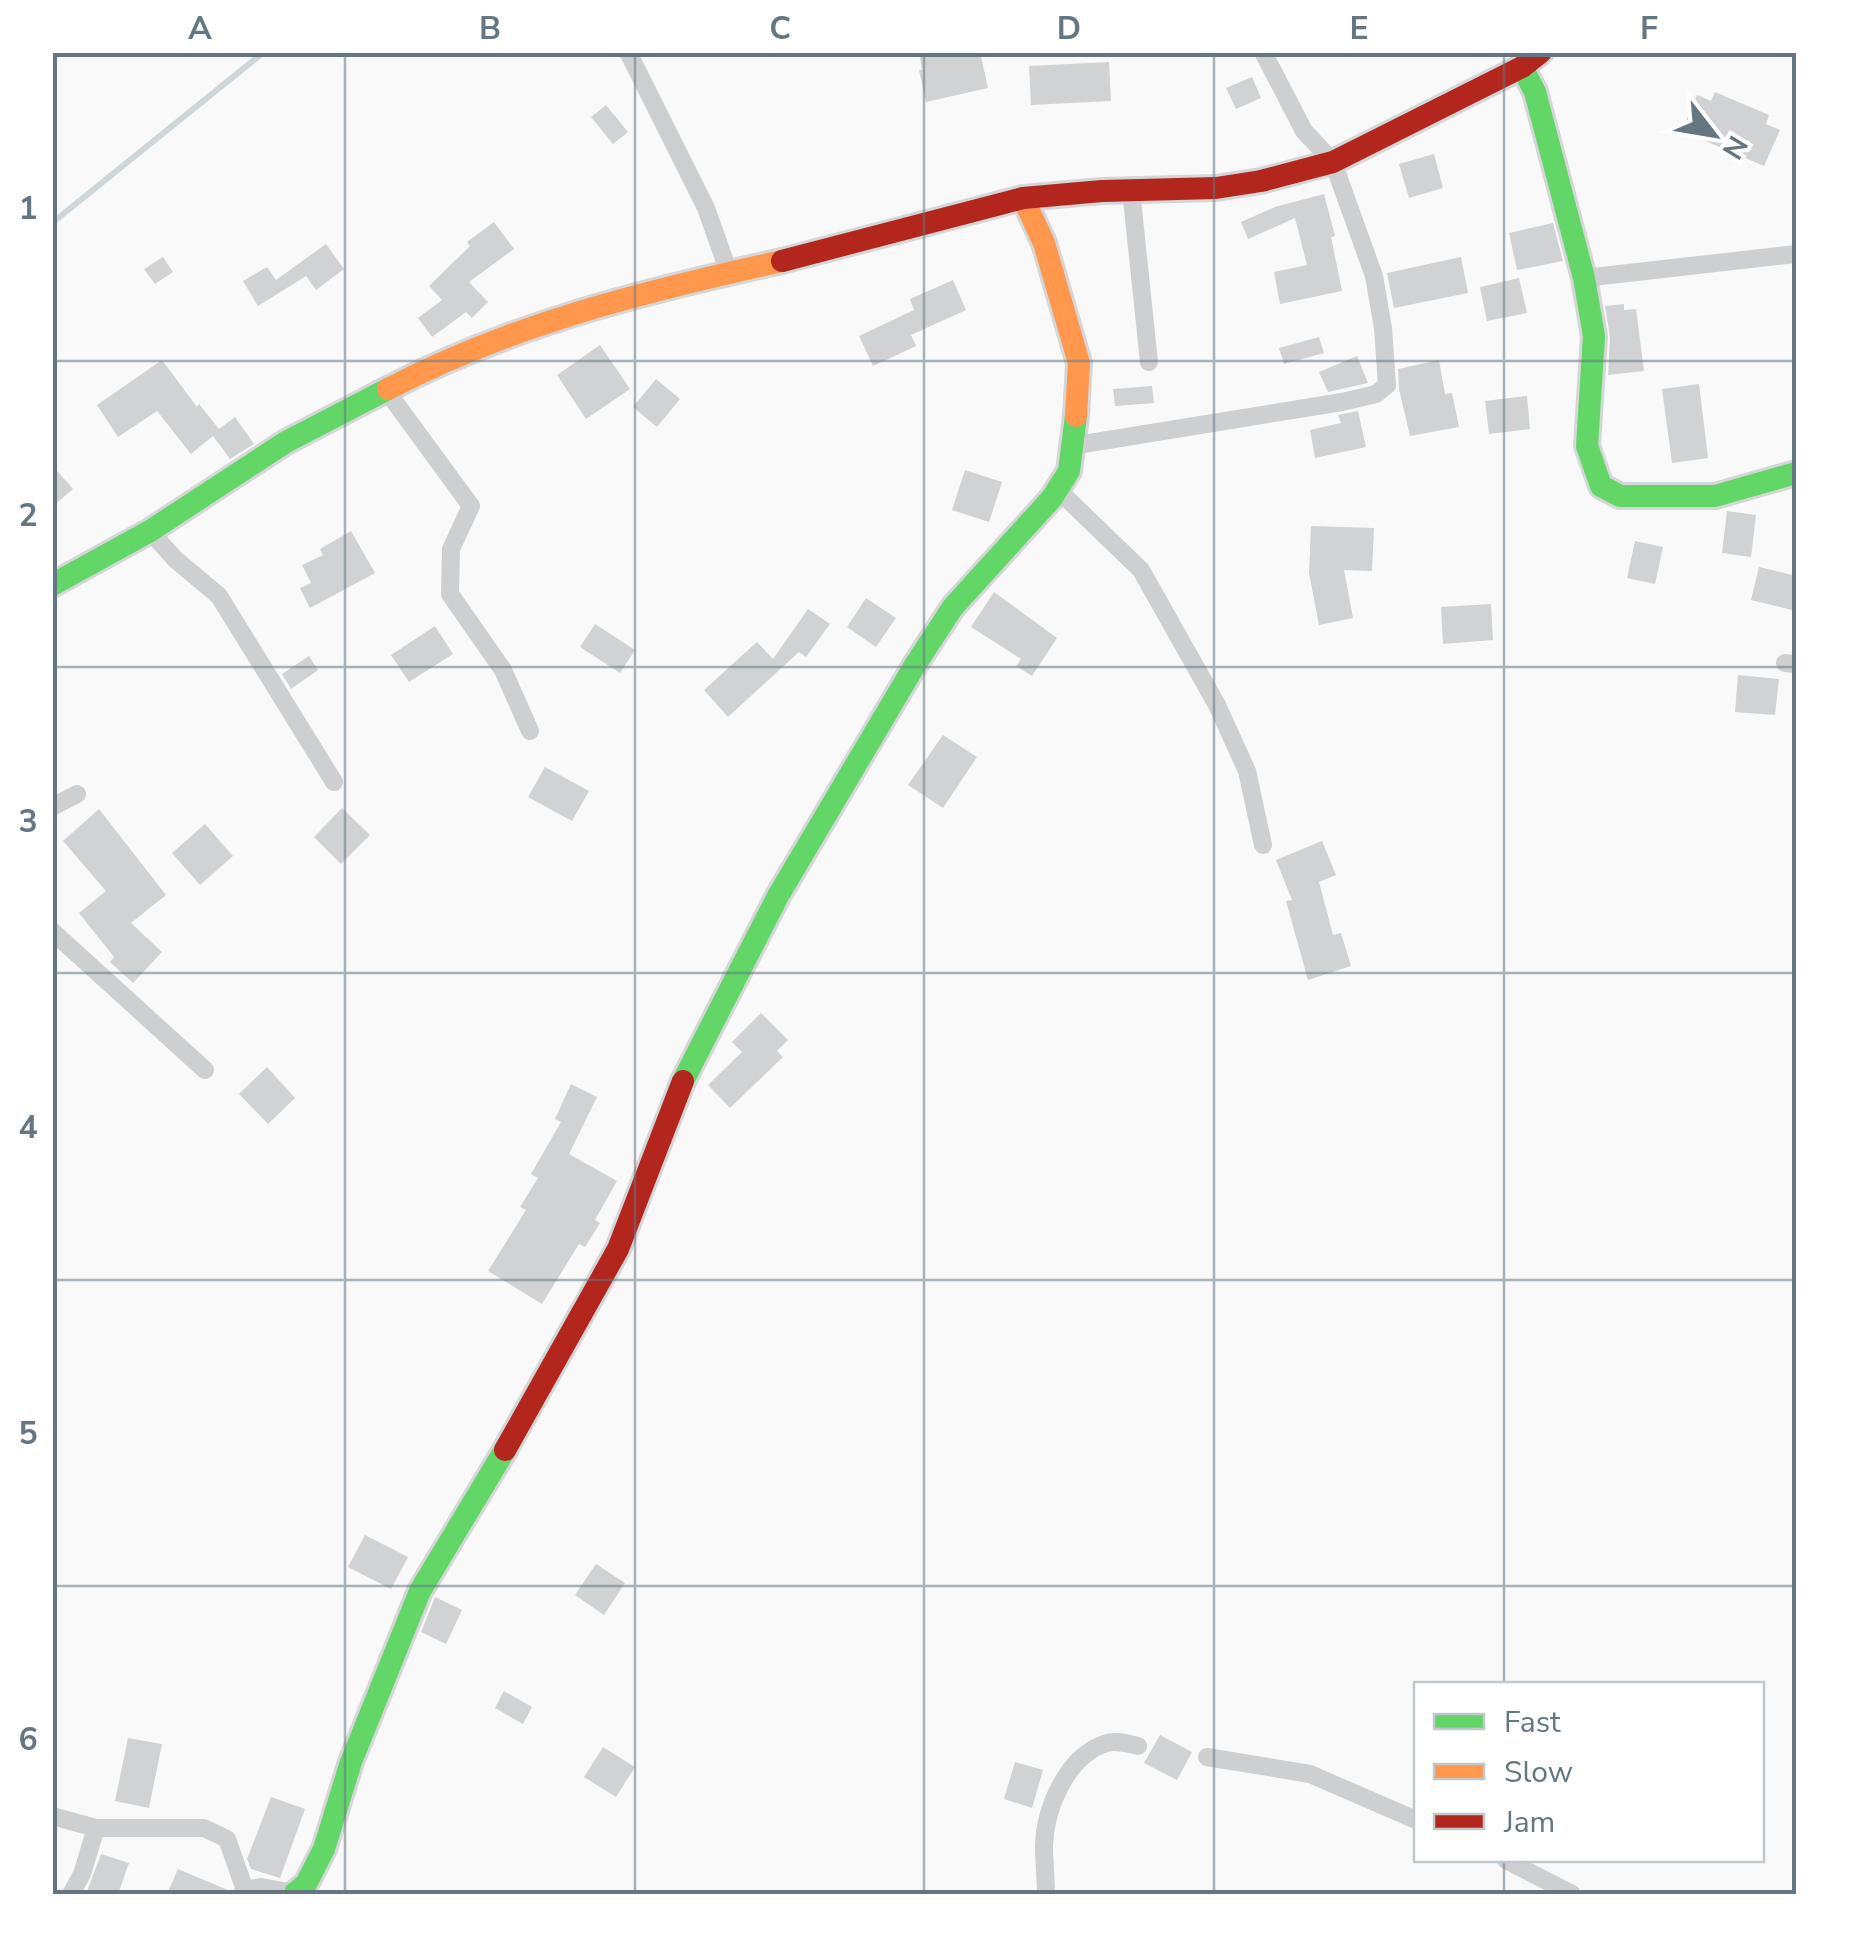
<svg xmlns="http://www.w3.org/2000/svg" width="1849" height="1947" font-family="'Nunito Sans',sans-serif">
  <rect width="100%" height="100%" fill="#f9f9f9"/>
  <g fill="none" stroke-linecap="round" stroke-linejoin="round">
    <!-- stream -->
    <path stroke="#ced6d9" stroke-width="6" d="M52,223L264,52"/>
  </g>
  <!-- building -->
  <path fill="#d0d2d3" d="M919,52H980L988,88L926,102L919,70H922Z
    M1109,62L1111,101L1031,105L1029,66Z
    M1252,77L1261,98L1236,109L1226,88Z
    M1715,92L1769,115L1766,124L1780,130L1764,166L1682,131L1697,95L1711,101Z
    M606,105L628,132L613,144L591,117Z
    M1434,154L1443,188L1409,198L1399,164Z
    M1324,194L1335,236L1331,237L1342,291L1280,304L1274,272L1307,265L1295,218L1248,239L1241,222L1275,207Z
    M494,222L514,249L469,282L488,302L472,318L466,312L432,337L418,318L442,300L429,286L470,246L467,242Z
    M1553,223L1563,261L1517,270L1509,233Z
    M326,244L344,269L316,290L306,276L258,306L243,281L267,267L276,280Z
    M163,257L173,272L155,284L144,269Z
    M1461,257L1468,293L1394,308L1387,273Z
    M1519,278L1527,313L1487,321L1480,287Z
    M953,280L966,310L911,335L916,346L873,366L859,336L914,310L910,299Z
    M1624,304V310L1636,309L1644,371L1608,375L1610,337L1605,306Z
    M1319,337L1324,353L1284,364L1279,348Z
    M600,345L630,389L586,419L557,375Z
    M1357,356L1368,383L1328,392L1319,372Z
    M162,360L197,407L199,404L219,429L235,417L254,444L230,459L213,436L191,454L157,411L118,437L97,405Z
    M1439,360L1445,394L1452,393L1459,427L1410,436L1399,389L1398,369Z
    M656,379L680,399L657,427L633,407Z
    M1699,384L1708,458L1672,463L1662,389Z
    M1152,386L1154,403L1115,406L1113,389Z
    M1527,396L1530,429L1489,434L1485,401Z
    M1358,411L1366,447L1315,458L1310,430L1341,423L1338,415Z
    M52,465L73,489L52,507Z
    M965,470L1002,482L989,522L952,510Z
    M1727,511L1756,515L1751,557L1722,553Z
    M1311,526L1374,528L1372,571L1344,570L1353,618L1319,625L1309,573Z
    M351,531L375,573L310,608L300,588L311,583L302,565L323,555L320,549Z
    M1635,541L1663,547L1655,584L1627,578Z
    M1759,567L1796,576V611L1751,600Z
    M994,592L1057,638L1032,676L1016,666L1021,659L971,627Z
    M866,598L896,618L876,647L847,627Z
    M1491,604L1493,640L1443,644L1441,607Z
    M808,609L830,624L806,657L799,652L728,717L704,690L757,642L773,659Z
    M595,624L635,650L620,673L580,647Z
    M435,626L453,654L409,682L391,655Z
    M309,656L318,670L291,689L282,674Z
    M1738,675L1779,679L1775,715L1735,712Z
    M943,735L977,757L943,808L908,785Z
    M545,767L589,791L572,821L528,797Z
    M342,808L370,835L341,864L314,837Z
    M99,809L166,895L131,923L162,952L133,983L110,962L114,957L79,913L106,891L63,841Z
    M205,824L233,856L200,885L172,853Z
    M1322,841L1336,875L1319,882L1333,935L1341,933L1351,966L1308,980L1286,901L1292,900L1276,860Z
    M761,1013L788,1040L777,1051L783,1057L730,1108L708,1085L742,1052L732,1042Z
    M267,1067L295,1098L268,1124L239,1094Z
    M571,1084L597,1097L569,1154L617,1181L595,1220L600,1223L585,1247L579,1244L542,1304L488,1271L526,1210L520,1207L538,1178L531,1174L561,1122L555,1119Z
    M365,1535L408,1557L391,1589L348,1567Z
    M596,1564L625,1583L604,1615L575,1595Z
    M435,1597L462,1610L446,1644L421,1632Z
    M504,1691L532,1707L523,1724L495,1708Z
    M1160,1735L1192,1752L1177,1780L1144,1763Z
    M128,1738L162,1744L149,1808L115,1801Z
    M603,1747L635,1767L616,1797L584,1777Z
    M1015,1762L1043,1770L1032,1808L1004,1799Z
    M271,1797L305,1809L280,1878L251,1869L247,1859Z
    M101,1854L129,1863L118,1894H86Z
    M178,1869L230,1891V1894H167Z"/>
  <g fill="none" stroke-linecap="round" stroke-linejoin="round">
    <!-- fast casing -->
    <g stroke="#d5d6d7" stroke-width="28">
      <path id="fast" d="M1522,67L1535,92L1584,278L1594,336L1587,446L1601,486L1620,496H1715L1796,473
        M52,585L150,531L286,442L388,389
        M683,1081L778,896L915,665L953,607L1052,498L1069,471L1076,416
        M295,1893L306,1884L324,1849L351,1762L420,1591L505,1450"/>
    </g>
    <!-- slow casing -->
    <g stroke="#d5d6d7" stroke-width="28">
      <path id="slow" d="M1023,198L1044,243L1079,363L1076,416
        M388,389C512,324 646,291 782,261"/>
    </g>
    <!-- jam casing -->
    <g stroke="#d5d6d7" stroke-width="28">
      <path id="jam" d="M782,261L1023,198L1102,191L1216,188L1261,181L1333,162L1522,67L1541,52
        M505,1450L618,1249L683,1081"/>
    </g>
    <!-- street -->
    <path stroke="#cecfd0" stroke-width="18" d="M628,52L706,208L729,273
      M1131,190L1149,362
      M1584,278L1796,254
      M386,390L471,506L451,549L450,594L503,670L530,731
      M1071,446L1342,402L1376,394L1387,385L1383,328L1374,276L1333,162L1304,131L1263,52
      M1058,490L1141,570L1217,705L1247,771L1263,845
      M150,531L175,559L219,596L334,782
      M1785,663L1796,664
      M52,807L77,794
      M52,931L205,1070
      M1207,1757L1310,1774L1416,1820
      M52,1816L96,1828H204L227,1839L245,1890
      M1506,1860L1572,1894
      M71,1894L82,1874L96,1828
      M242,1894L245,1890L261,1887L295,1893
      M1046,1894C1046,1879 1044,1862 1044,1846C1045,1808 1067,1755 1107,1743C1116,1740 1129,1744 1138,1746"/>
    <!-- fast -->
    <use href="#fast" stroke="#63d668" stroke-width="22"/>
    <!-- slow -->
    <use href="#slow" stroke="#ff974d" stroke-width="22"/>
    <!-- jam -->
    <use href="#jam" stroke="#b3261e" stroke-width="22"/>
  </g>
  <!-- grid -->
  <path fill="none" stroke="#657683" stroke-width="2.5" stroke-opacity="0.55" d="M345,52V1894M635,52V1894M924,52V1894M1214,52V1894M1504,52V1684M52,361H1796M52,667H1796M52,973H1796M52,1280H1796M52,1586H1796M1504,1860V1894"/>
  <!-- border -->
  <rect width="1849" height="1947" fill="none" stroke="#ffffff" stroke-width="110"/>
  <!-- legend -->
  <rect x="1414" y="1682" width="350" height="180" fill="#ffffff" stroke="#c1c8cd" stroke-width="2.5"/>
  <rect x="1434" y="1714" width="50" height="15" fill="#63d668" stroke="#c1c8cd" stroke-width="2.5"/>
  <text x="1504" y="1732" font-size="30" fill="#657683">Fast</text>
  <rect x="1434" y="1764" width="50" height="15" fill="#ff974d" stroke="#c1c8cd" stroke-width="2.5"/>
  <text x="1504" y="1782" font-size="30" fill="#657683">Slow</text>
  <rect x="1434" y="1814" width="50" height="15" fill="#b3261e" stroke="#c1c8cd" stroke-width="2.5"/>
  <text x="1504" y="1832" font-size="30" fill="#657683">Jam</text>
  <!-- north arrow -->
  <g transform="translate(1714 135) rotate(121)" stroke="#ffffff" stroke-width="8" paint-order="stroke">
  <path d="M0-8L18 38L0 25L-18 38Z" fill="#657683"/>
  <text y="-15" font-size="28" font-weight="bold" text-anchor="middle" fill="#657683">N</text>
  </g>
  <rect x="55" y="55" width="1739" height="1837" fill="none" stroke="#657683" stroke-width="4"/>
  <g font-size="32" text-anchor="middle" font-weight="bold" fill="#657683">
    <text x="200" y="39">A</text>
    <text x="490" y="39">B</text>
    <text x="780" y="39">C</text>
    <text x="1069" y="39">D</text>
    <text x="1359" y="39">E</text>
    <text x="1649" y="39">F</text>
    <text x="28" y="219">1</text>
    <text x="28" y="526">2</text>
    <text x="28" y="832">3</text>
    <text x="28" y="1138">4</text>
    <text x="28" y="1444">5</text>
    <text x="28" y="1750">6</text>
  </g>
</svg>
